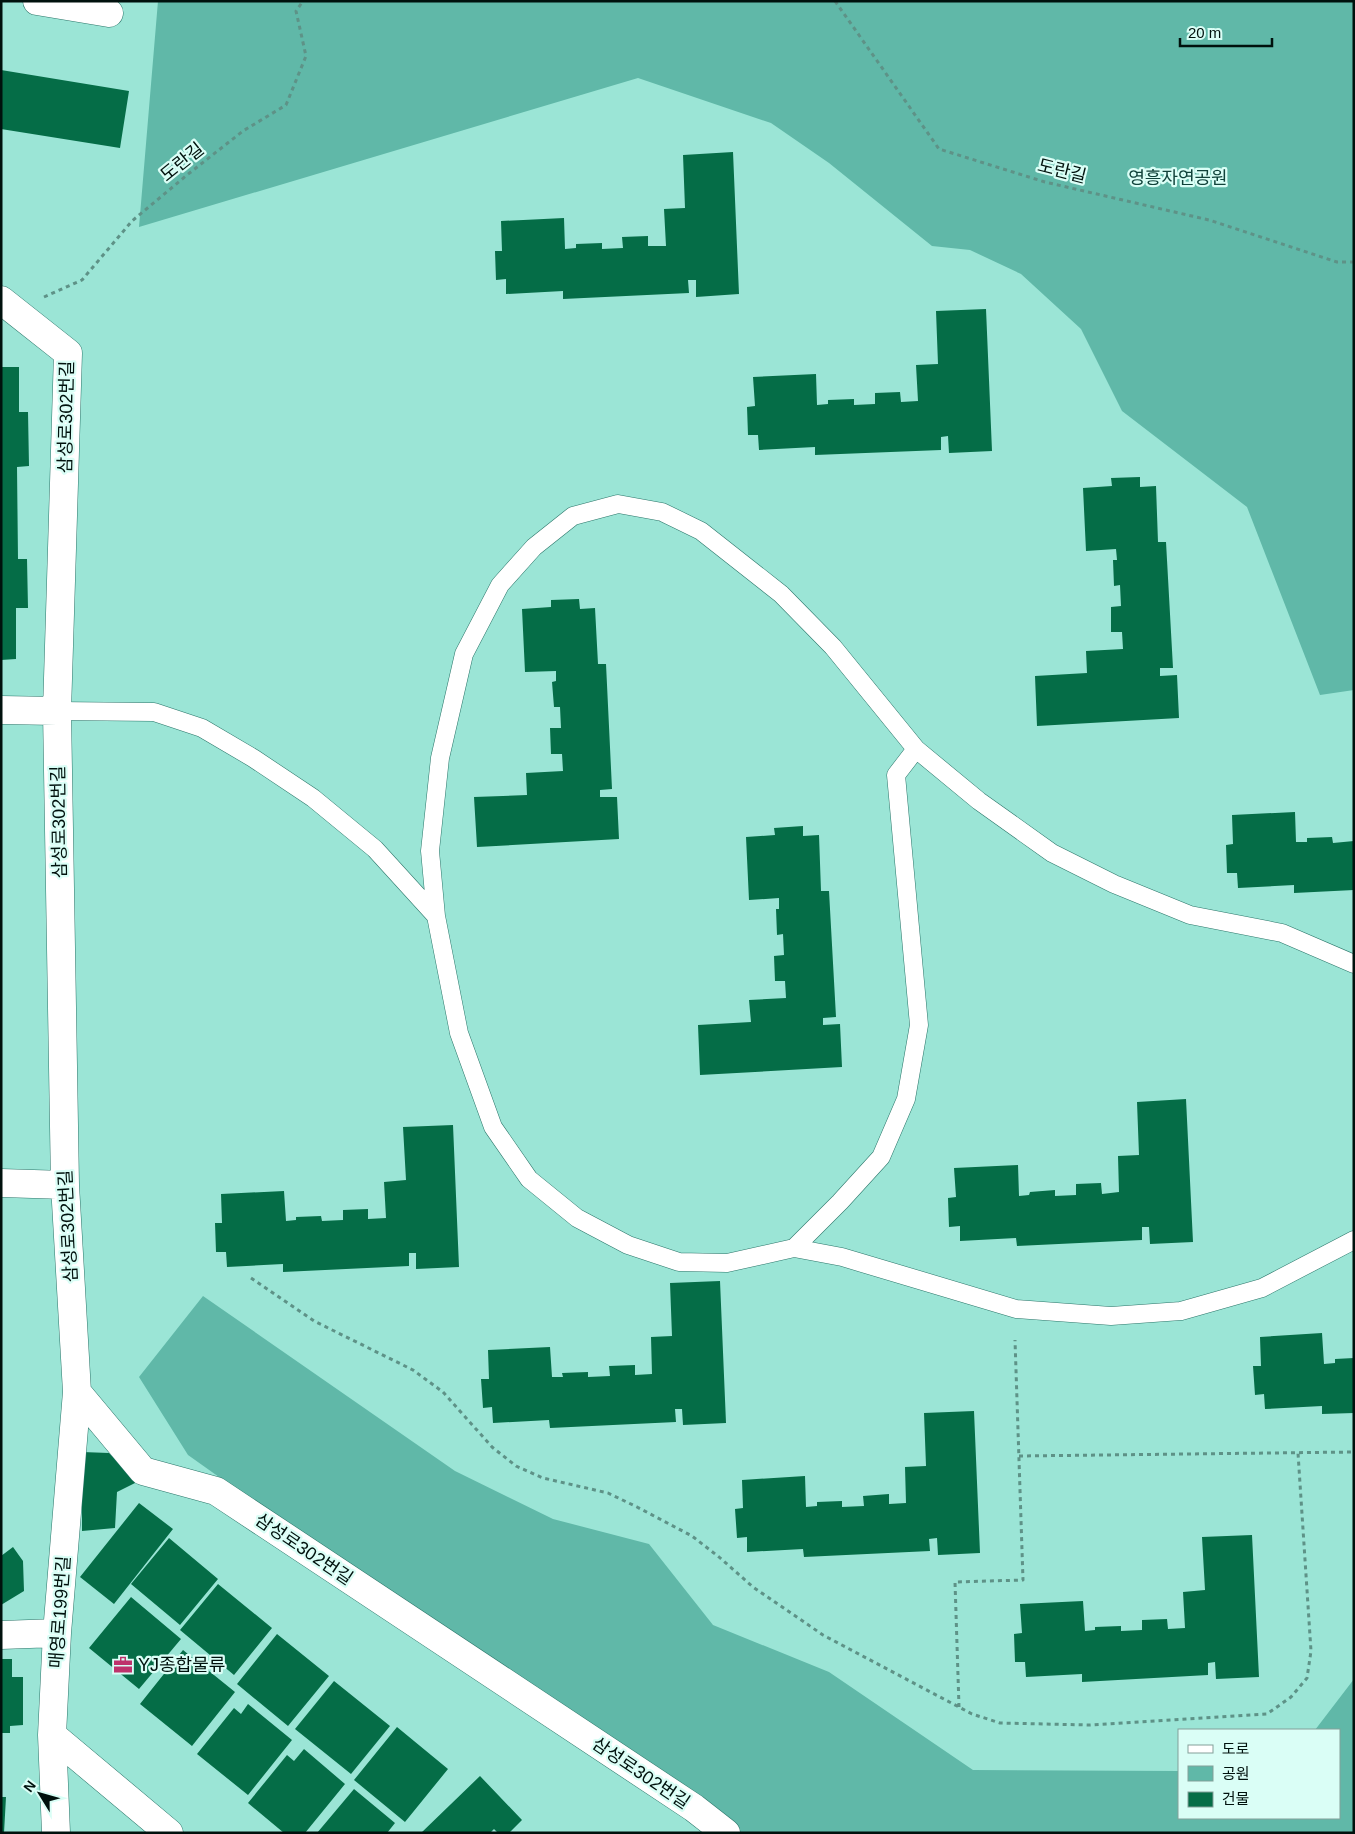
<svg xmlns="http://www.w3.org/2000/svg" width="1355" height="1834" font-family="Arial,'Noto Sans KR',sans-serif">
  <rect width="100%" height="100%" fill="#9be5d6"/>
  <!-- green -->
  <path fill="#60b8a8" d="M158,1H1354V690L1320,695L1247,507L1122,411L1081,329L1021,274L970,250L932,246L829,163L771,123L638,78L139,227Z
    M203,1296L455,1471L553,1519L649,1544L713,1625L829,1672L973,1770L1179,1771V1818H1339V1730H1315L1354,1679V1833H742L667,1780L408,1611L188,1455L139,1377Z"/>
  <!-- building -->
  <path fill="#056d47" d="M1,70L129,91L120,148L1,129Z
    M733,152L739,294L696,297V280H688L689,293L563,299V291L506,294V279L496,280L495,251H502L501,221L564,218L565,249L576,248V244L602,243V249L623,248L622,237L648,236V246H666L664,209L685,208L683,155Z
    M986,309L992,451L949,453L948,436L941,437V450L815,455V447L759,450L758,435H748L747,407L755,406L753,377L816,374L817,405L828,404V400L854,399V405L875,404V393L900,392L901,402L918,401L916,365L938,364L936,311Z
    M1,367H19V412H28L29,466L17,467L18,559H27L28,608H16V659L1,660Z
    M1140,477V487L1156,486L1158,542H1166L1173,668H1160V676L1177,675L1179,718L1037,726L1035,676L1087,673L1086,651L1123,649L1122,632H1111V607L1121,606L1120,585L1114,586L1113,560H1117L1116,549L1086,551L1083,488L1112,486L1111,478Z
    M579,599L580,609L595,608L598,664H606L612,789L600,790V797H617L619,839L477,847L474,797L527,795L526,773L563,771L562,754H551L550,728H561L560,707H554L552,682L556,681V671L525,672L522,609L551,607V600Z
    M1295,812L1296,842H1307V838L1332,837L1333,843L1354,841V890L1294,893V885L1238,888L1237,873H1227L1226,845L1233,844L1232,815Z
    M803,826V836L819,835L821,891H829L836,1017L823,1018V1025L840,1024L842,1067L700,1075L698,1025L751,1022L749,1000L786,998L785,981H775L774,956L784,955L783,934L777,935L776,909H779V898L749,900L746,837L775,835L774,828Z
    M1186,1099L1193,1242L1150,1244L1149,1227H1142V1240L1017,1246L1016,1238L960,1241V1226L949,1227L948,1198L956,1197L954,1168L1018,1165L1019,1196L1029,1195L1030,1192L1055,1190V1196L1076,1195V1184L1101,1183L1102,1194L1119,1192L1118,1156L1139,1155L1137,1102Z
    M453,1125L459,1267L416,1269V1253H409V1266L283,1272V1264L227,1267L226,1252H216L215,1223H222L221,1194L284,1191L286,1221L296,1220V1217L321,1216L322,1221L343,1220V1210L368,1209V1219L386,1218L384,1182L406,1180L403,1127Z
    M720,1281L726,1423L683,1425L682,1409H675L676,1422L550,1428L549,1420L493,1423L492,1407L483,1408L481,1379H489L488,1350L550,1347L552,1377H563L562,1373L588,1372V1377L610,1376L609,1366L635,1365V1375L652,1374L651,1337L672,1336L670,1283Z
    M1322,1333L1324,1364L1335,1363V1359L1354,1358V1413L1322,1414V1406L1265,1409L1264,1394L1255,1395L1253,1366H1261L1260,1337Z
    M974,1411L980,1553L938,1555L937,1538L929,1539L930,1551L804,1557L803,1549L747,1552V1537L737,1538L735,1509L743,1508L742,1480L805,1476L806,1507L817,1506V1502L842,1501V1507L864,1506L863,1496L889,1494V1504L906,1503L905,1467L926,1466L924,1413Z
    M82,1452L109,1453L137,1482L117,1492L115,1528L82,1531Z
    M139,1503L173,1529L114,1604L80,1577Z
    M1252,1535L1259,1677L1216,1679L1215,1662L1208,1663V1675L1082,1682V1674L1026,1677L1025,1662H1015L1014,1634L1022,1633L1020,1604L1083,1601L1085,1631L1095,1630V1627L1121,1626V1631L1142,1630V1620L1167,1619L1168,1629L1185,1628L1183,1592L1205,1590L1202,1537Z
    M169,1538L218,1579L180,1625L131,1584Z
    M13,1547L23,1561L24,1591L1,1605V1556Z
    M218,1584L272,1628L234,1675L180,1630Z
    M131,1597L181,1639L139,1689L89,1648Z
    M277,1634L329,1676L288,1726L237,1684Z
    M183,1650L235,1692L192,1746L140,1704Z
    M1,1659H12V1677H23V1725L10,1726V1733H1Z
    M334,1681L390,1726L351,1774L295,1729Z
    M248,1704L292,1740L248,1795L197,1754L234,1708L241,1714Z
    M397,1727L448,1769L405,1822L354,1780Z
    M304,1749L345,1784L305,1833H284L248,1803L287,1755L294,1761Z
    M480,1776L522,1820L509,1833H498L494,1829L490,1833H421Z
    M354,1789L395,1823L387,1833H317Z
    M1,1797H6L4,1833H1Z"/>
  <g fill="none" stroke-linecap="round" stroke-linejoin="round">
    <!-- service casing -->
    <g stroke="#2b766a" stroke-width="19">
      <path id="service" d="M57,711L154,712L202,728L253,758L313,798L375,849L436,916
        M1354,964L1282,933L1190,915L1114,884L1052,853L979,801L916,749L833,647L781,594L701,531L662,512L618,504L573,516L534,547L500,585L464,654L440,758L430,851L436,916L459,1033L493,1127L529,1179L577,1218L628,1245L679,1262L727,1263L794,1248L842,1257L1016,1309L1111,1316L1181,1311L1262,1288L1354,1240
        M794,1248L840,1202L881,1157L906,1099L919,1025L896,775L916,749"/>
    </g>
    <!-- minor casing -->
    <g stroke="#2b766a" stroke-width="29">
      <path id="minor" d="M37,1L109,13
        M1,300L68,353L57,711L65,1185L77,1392L143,1471L216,1491L694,1808L726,1833
        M1,710L57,711
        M1,1183L65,1185
        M1,1635L57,1633
        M52,1735L169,1833
        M56,1833L52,1735L57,1633L77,1392"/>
    </g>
    <!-- path -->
    <path stroke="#5e9287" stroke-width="3" stroke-dasharray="4 4" stroke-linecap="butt" d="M835,1L939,149L1045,182L1209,220L1337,262H1354
      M44,297L82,280L132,221L187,175L243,131L286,105L306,56L296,11L303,1
      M251,1278L314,1321L413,1370L443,1392L492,1447L516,1466L543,1478L608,1493L637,1507L692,1536L719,1557L753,1587L823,1635L972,1714L1000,1723L1090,1725L1267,1714L1291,1697L1307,1678L1311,1651L1298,1453
      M1019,1456L1354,1452
      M959,1707L955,1582L1023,1580L1015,1340"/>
    <!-- service -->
    <use href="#service" stroke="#fff" stroke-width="18"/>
    <!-- minor -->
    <use href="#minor" stroke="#fff" stroke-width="28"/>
  </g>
  <!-- icons -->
  <defs>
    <g id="office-bare" transform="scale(1.5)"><path d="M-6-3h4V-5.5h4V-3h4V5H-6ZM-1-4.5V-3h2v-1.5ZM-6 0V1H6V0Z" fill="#be336c" stroke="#dafef6" stroke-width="2.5" paint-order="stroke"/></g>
  </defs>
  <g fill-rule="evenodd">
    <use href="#office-bare" x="123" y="1665"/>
  </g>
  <g text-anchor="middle" stroke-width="4.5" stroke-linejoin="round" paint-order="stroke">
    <!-- street labels -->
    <g font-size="18" fill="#00110d" stroke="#dafef6">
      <text transform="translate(182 162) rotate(-39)" y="6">도란길</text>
      <text transform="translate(1062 171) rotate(14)" y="6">도란길</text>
      <text transform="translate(66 417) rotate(-89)" y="6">삼성로302번길</text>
      <text transform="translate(59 822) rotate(-91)" y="6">삼성로302번길</text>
      <text transform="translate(68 1226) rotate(-93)" y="6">삼성로302번길</text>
      <text transform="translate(304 1549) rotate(34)" y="6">삼성로302번길</text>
      <text transform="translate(60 1612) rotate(-86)" y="6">매영로199번길</text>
      <text transform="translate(641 1773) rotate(34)" y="6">삼성로302번길</text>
    </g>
    <!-- park labels -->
    <g font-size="18" fill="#10423a" stroke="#dafef6">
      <text x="1178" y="184">영흥자연공원</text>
    </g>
    <!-- poi labels -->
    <g font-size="18" fill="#00110d" stroke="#dafef6" text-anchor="start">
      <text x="138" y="1671">YJ종합물류</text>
    </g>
  </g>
  <!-- border -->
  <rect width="1355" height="1834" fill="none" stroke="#00110d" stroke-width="5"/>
  <!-- legend -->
  <rect x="1178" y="1729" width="162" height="90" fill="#dafef6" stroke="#839f99"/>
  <rect x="1188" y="1745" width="25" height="8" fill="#ffffff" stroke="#839f99"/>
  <text x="1222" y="1754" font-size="15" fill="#00110d">도로</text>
  <rect x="1188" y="1766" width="25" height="15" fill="#60b8a8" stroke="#839f99"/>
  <text x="1222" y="1779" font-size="15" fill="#00110d">공원</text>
  <rect x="1188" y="1792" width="25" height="15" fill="#056d47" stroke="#839f99"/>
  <text x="1222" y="1804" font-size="15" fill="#00110d">건물</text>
  <!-- north arrow -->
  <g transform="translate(40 1794) rotate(307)" stroke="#dafef6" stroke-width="4" paint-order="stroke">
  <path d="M0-4L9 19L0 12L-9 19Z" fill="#00110d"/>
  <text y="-8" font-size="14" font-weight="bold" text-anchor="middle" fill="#00110d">N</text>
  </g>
  <!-- scale -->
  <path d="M1180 38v8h92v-8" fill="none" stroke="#00110d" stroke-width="2.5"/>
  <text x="1188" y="38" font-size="15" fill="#00110d" stroke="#dafef6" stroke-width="4" paint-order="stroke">20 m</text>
</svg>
